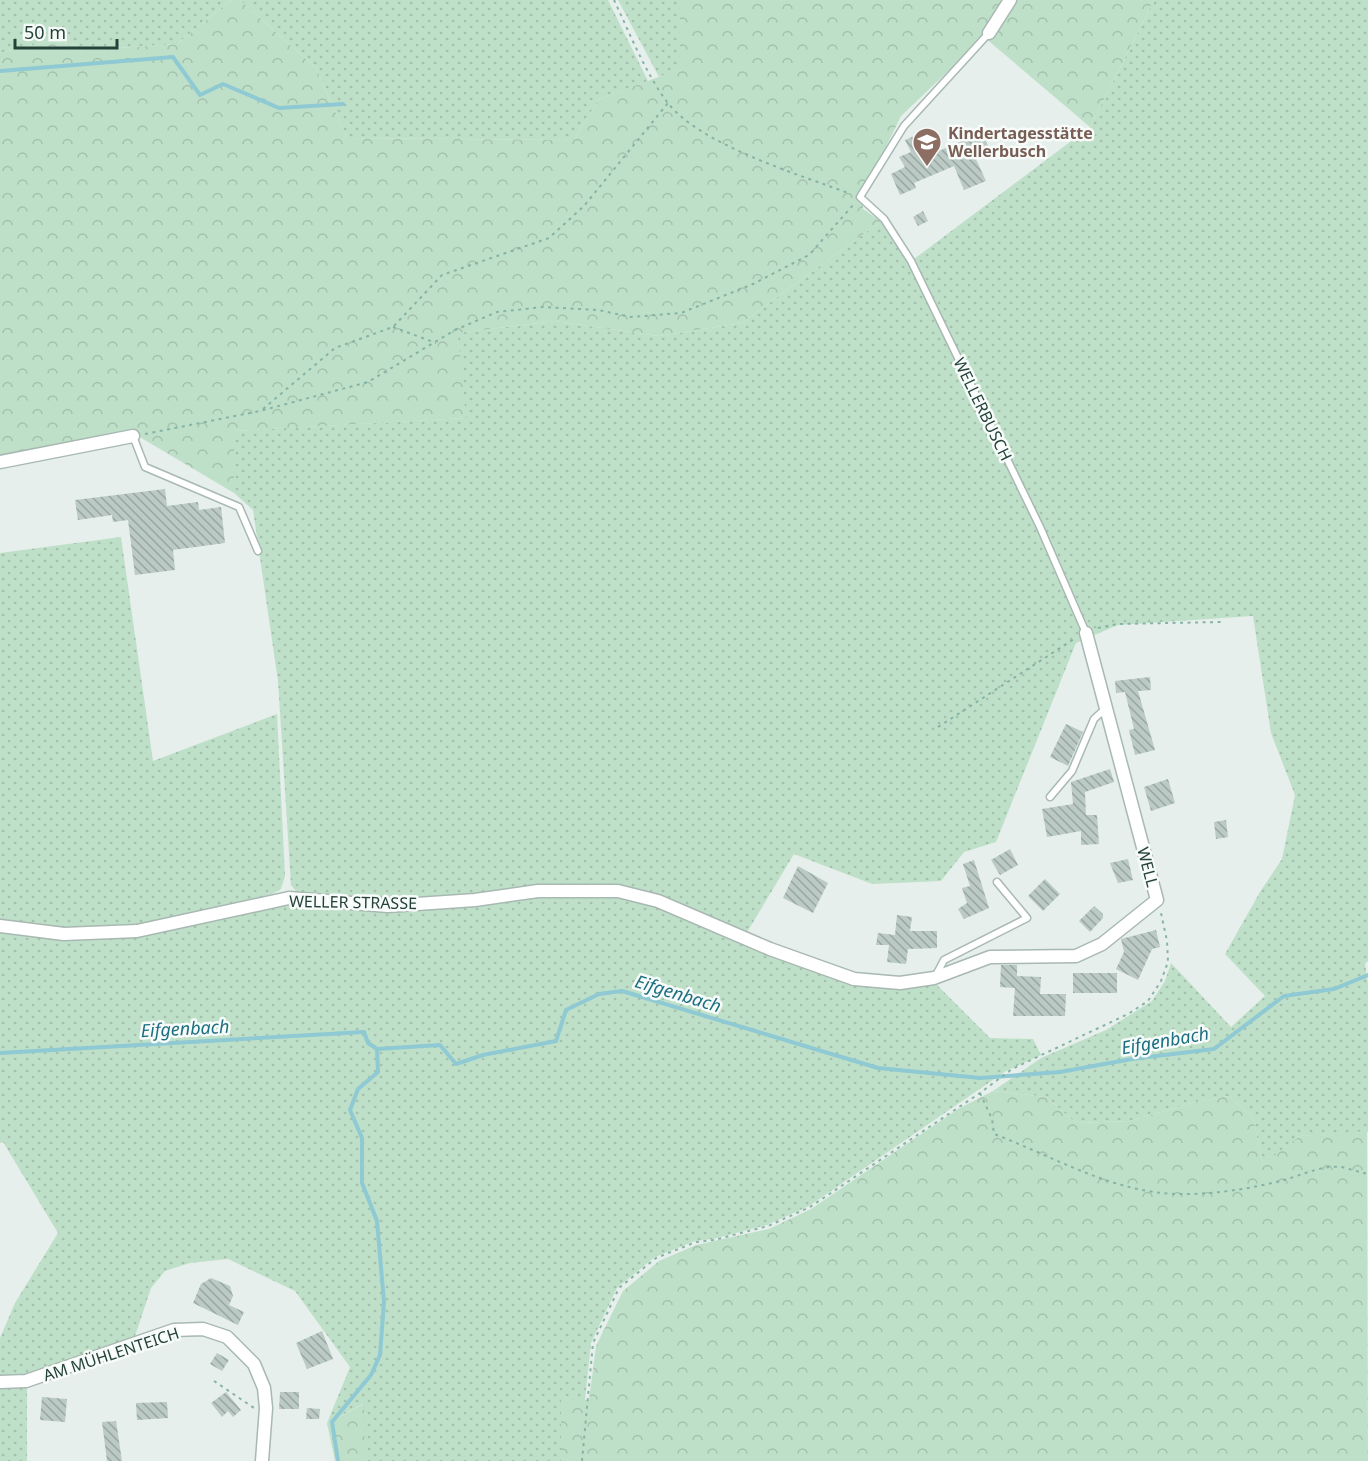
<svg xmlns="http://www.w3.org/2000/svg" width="1368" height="1461" font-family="'Noto Sans',sans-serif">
  <defs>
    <pattern id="grass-dots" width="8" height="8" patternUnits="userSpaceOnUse" patternTransform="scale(1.5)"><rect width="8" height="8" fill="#bfe0c8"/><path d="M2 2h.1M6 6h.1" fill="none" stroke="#a4c1ad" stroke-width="1.8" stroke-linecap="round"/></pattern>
    <pattern id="forest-crowns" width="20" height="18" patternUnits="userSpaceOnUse" patternTransform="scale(1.5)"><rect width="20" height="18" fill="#bfe0c8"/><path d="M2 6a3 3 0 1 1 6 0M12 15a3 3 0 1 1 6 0" fill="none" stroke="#a4c1ad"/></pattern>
    <pattern id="building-back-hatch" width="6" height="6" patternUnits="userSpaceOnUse" patternTransform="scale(1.5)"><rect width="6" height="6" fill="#bbcac4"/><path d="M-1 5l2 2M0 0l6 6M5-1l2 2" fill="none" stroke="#98a6a0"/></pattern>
  </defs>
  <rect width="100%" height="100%" fill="#e6efeb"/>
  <!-- grass -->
  <path fill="url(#grass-dots)" d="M0,0H231L177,44L102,49L50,41L0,53Z
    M240,0H608L648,81L599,99L574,140L347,138L316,68Z
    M618,0H680L681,69L659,77Z
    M1154,0H1368V961L1365,964L1368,983V1132L1300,1136L1263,1165L1253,1118L1229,1096L1195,1102L1130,1121L1076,1123L1046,1097L993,1091L1041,1058L1106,1030L1152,1001L1165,981L1171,963L1231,1027L1265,996L1225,954L1260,892L1282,859L1295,795L1271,733L1253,616L1118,625L1092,636L1042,526L914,259L1090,127Z
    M881,221L909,265L1037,529L1085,639L1076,643L996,842L964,852L941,881L872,884L794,854L746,934L619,889L388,902L299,895L291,885L278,681L253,510L234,493V431L465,418L457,333L555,321L658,336L742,323Z
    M121,537L153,761L277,714L285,876L281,889L272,894C227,906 183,920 138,926C92,932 45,927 0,922V553Z
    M539,893H618L660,903L854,981L935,980L938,986L990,1038L1033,1039L1041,1055L1006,1071L809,1206L767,1225L713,1239L695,1241L655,1257L617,1288L591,1343L585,1400H561V1461H364L363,1404L327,1423L350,1367L295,1291L228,1259L190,1263L165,1271L151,1288L134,1339L25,1375L0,1377V1338L15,1303L58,1233L3,1142L0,1143V929L62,936L288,904L389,908Z
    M27,1385V1461H0V1387Z"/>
  <!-- forest -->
  <path fill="url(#forest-crowns)" d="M231,0H240L316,68L347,138L574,140L599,99L680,69V0H1154L1090,127L984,37L901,116L863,194V209L881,221L742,323L658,336L555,321L458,333L466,418L234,431V493L133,433L0,461V53L50,41L102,49L177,44Z
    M993,1091L1046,1097L1076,1123L1130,1121L1195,1102L1229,1096L1253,1118L1263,1164L1300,1136L1367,1131L1368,1461H561V1400H589L596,1346L623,1291L659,1261L696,1245L769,1229L811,1209L958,1109Z
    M364,1404L365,1461H335L327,1423Z"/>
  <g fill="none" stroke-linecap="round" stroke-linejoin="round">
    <!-- stream -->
    <path stroke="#8ec9d4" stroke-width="4" d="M0,71L173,57L200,95L223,84L279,108L343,104
      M0,1053L364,1032L368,1043L377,1049L440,1045L456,1064L483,1055L556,1041L566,1010L599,994L622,991L878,1068L980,1078L1060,1072L1132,1059L1214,1049L1284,996L1334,989L1368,975
      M338,1461L332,1422L371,1375L380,1355L384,1302L377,1221L362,1183V1138L350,1110L358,1089L378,1072L377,1049"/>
  </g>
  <!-- building -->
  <path fill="url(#building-back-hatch)" d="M930,129L939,151L982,132L990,150L975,157L986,181L964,190L954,166L914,183L916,188L900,195L891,174L905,167L899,157L911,152L905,140Z
    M923,211L928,221L918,226L913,217Z
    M165,489L167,506L198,502L199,510L221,507L225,543L173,550L175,570L135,575L128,520L113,522L112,515L78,520L75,500Z
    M1150,677L1151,690L1138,691L1155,750L1135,755L1129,730L1134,729L1125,692L1116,693L1115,681Z
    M1066,724L1083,732L1068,766L1050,757Z
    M1110,769L1114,782L1085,792L1086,815H1097L1099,844L1081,845V831L1047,837L1042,809L1073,804L1071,782Z
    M1168,779L1175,803L1151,811L1144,787Z
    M1226,820L1228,837L1216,839L1214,822Z
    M1010,849L1018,865L1000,875L991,860Z
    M1128,859L1133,880L1118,883L1110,863Z
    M974,860L989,908L964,919L958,909L967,903L962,888L970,886L963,864Z
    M798,866L828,883L813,913L783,898Z
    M1045,879L1060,894L1043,911L1028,896Z
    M1094,906L1103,914V918L1090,932L1079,921Z
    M897,915L912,917L910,931H937V948L908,949L906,964L887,962L889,945H876L878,933L895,935Z
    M1156,930L1160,947L1152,949L1138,980L1116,969L1124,952L1121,939Z
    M1001,965H1017V976L1041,977L1040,994H1066L1065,1016H1013L1015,988L1000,987Z
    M1073,973H1117V993H1073Z
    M211,1278L230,1286L233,1296L229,1305L244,1312L238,1325L193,1303L201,1284Z
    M322,1331L333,1359L307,1369L296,1343Z
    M217,1353L229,1360L222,1371L210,1364Z
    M226,1392L241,1410L233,1417L228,1411L222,1417L211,1403Z
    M280,1392H299V1409H279Z
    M42,1397L67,1399L65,1422L40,1420Z
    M167,1402L168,1418L137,1420L136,1403Z
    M307,1408L320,1409L319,1419H306Z
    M116,1421L122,1461H107L102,1422Z"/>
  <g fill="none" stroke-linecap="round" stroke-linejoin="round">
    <!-- service casing -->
    <g stroke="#a8b8b2" stroke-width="9">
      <path id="service" d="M989,33L904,126L860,197L884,219L911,261L1040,527L1086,633
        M133,436L145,467L239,507L258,551
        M1050,797L1072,771L1094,719L1105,709
        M935,977L944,960L1027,918L997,882"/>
    </g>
    <!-- minor casing -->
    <g stroke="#a8b8b2" stroke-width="15">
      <path id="minor" d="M989,33L1010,0
        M0,462L133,436
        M0,926L64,934L137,931L289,898L388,906L475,900L538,891H618L658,901L770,949L854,979L900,983L934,978L990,957L1076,956L1102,944L1157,900L1086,633
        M0,1382L26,1381L174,1330L203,1329L227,1337L254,1364L264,1388L266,1408L262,1461"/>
    </g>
    <!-- path -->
    <path stroke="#86b3a5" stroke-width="2" stroke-dasharray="3 4.5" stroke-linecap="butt" d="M614,0C630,34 645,72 667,102C700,145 800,175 851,194
      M393,327L436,343
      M263,409L335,348L393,327L442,275L549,238L584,206L668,103
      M145,434L260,411L368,382L455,330L497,312L543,307L598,310L631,317L681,313L753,284L809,255L854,204
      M1098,628L1117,624L1221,622
      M938,727L1074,639
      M980,1093L992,1119L994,1134C1055,1157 1109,1191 1175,1194C1211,1195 1250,1189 1284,1180C1302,1175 1322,1165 1341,1167C1350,1169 1359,1172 1368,1174
      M214,1381L254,1408
      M582,1461L593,1343L619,1288L656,1258L696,1242L714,1240L768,1226L810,1207L980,1093L1012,1069L1128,1014L1148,1001L1161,981L1168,962L1167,941L1161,913"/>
    <!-- service -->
    <use href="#service" stroke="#fff" stroke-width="6"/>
    <!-- minor -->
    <use href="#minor" stroke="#fff" stroke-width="12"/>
  </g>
  <!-- icons -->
  <defs>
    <g id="school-pin" transform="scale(1.5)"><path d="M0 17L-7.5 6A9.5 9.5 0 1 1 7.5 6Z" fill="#8d6e63" stroke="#f7fbf9"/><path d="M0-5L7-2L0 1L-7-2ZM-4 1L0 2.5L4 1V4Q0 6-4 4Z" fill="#fff"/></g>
  </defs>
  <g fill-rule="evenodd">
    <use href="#school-pin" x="927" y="142"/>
  </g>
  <g text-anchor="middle" stroke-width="5" stroke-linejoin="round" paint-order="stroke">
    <!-- education labels -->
    <g font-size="16" font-weight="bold" fill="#785e54" stroke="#f7fbf9" text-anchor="start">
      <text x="948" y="139">Kindertagesstätte<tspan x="948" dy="18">Wellerbusch</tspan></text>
    </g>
    <!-- street labels -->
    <g font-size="16" fill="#24423a" stroke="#f7fbf9">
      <text transform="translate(983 409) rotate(64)" y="6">WELLERBUSCH</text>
      <text transform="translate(1148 867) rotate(75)" y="6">WELL</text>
      <text transform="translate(353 902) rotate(1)" y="6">WELLER STRASSE</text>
      <text transform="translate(111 1354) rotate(-18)" y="6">AM MÜHLENTEICH</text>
    </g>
    <!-- water labels -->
    <g font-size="18" font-style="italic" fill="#1c6f80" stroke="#f7fbf9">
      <text transform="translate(678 994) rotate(17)" y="6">Eifgenbach</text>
      <text transform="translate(185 1029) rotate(-3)" y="6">Eifgenbach</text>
      <text transform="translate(1165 1041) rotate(-10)" y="6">Eifgenbach</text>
    </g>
  </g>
  <!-- scale -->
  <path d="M15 39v9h102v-9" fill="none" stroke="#24423a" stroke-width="3"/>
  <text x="24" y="39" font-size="18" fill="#24423a" stroke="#f7fbf9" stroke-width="4.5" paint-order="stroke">50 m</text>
</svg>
